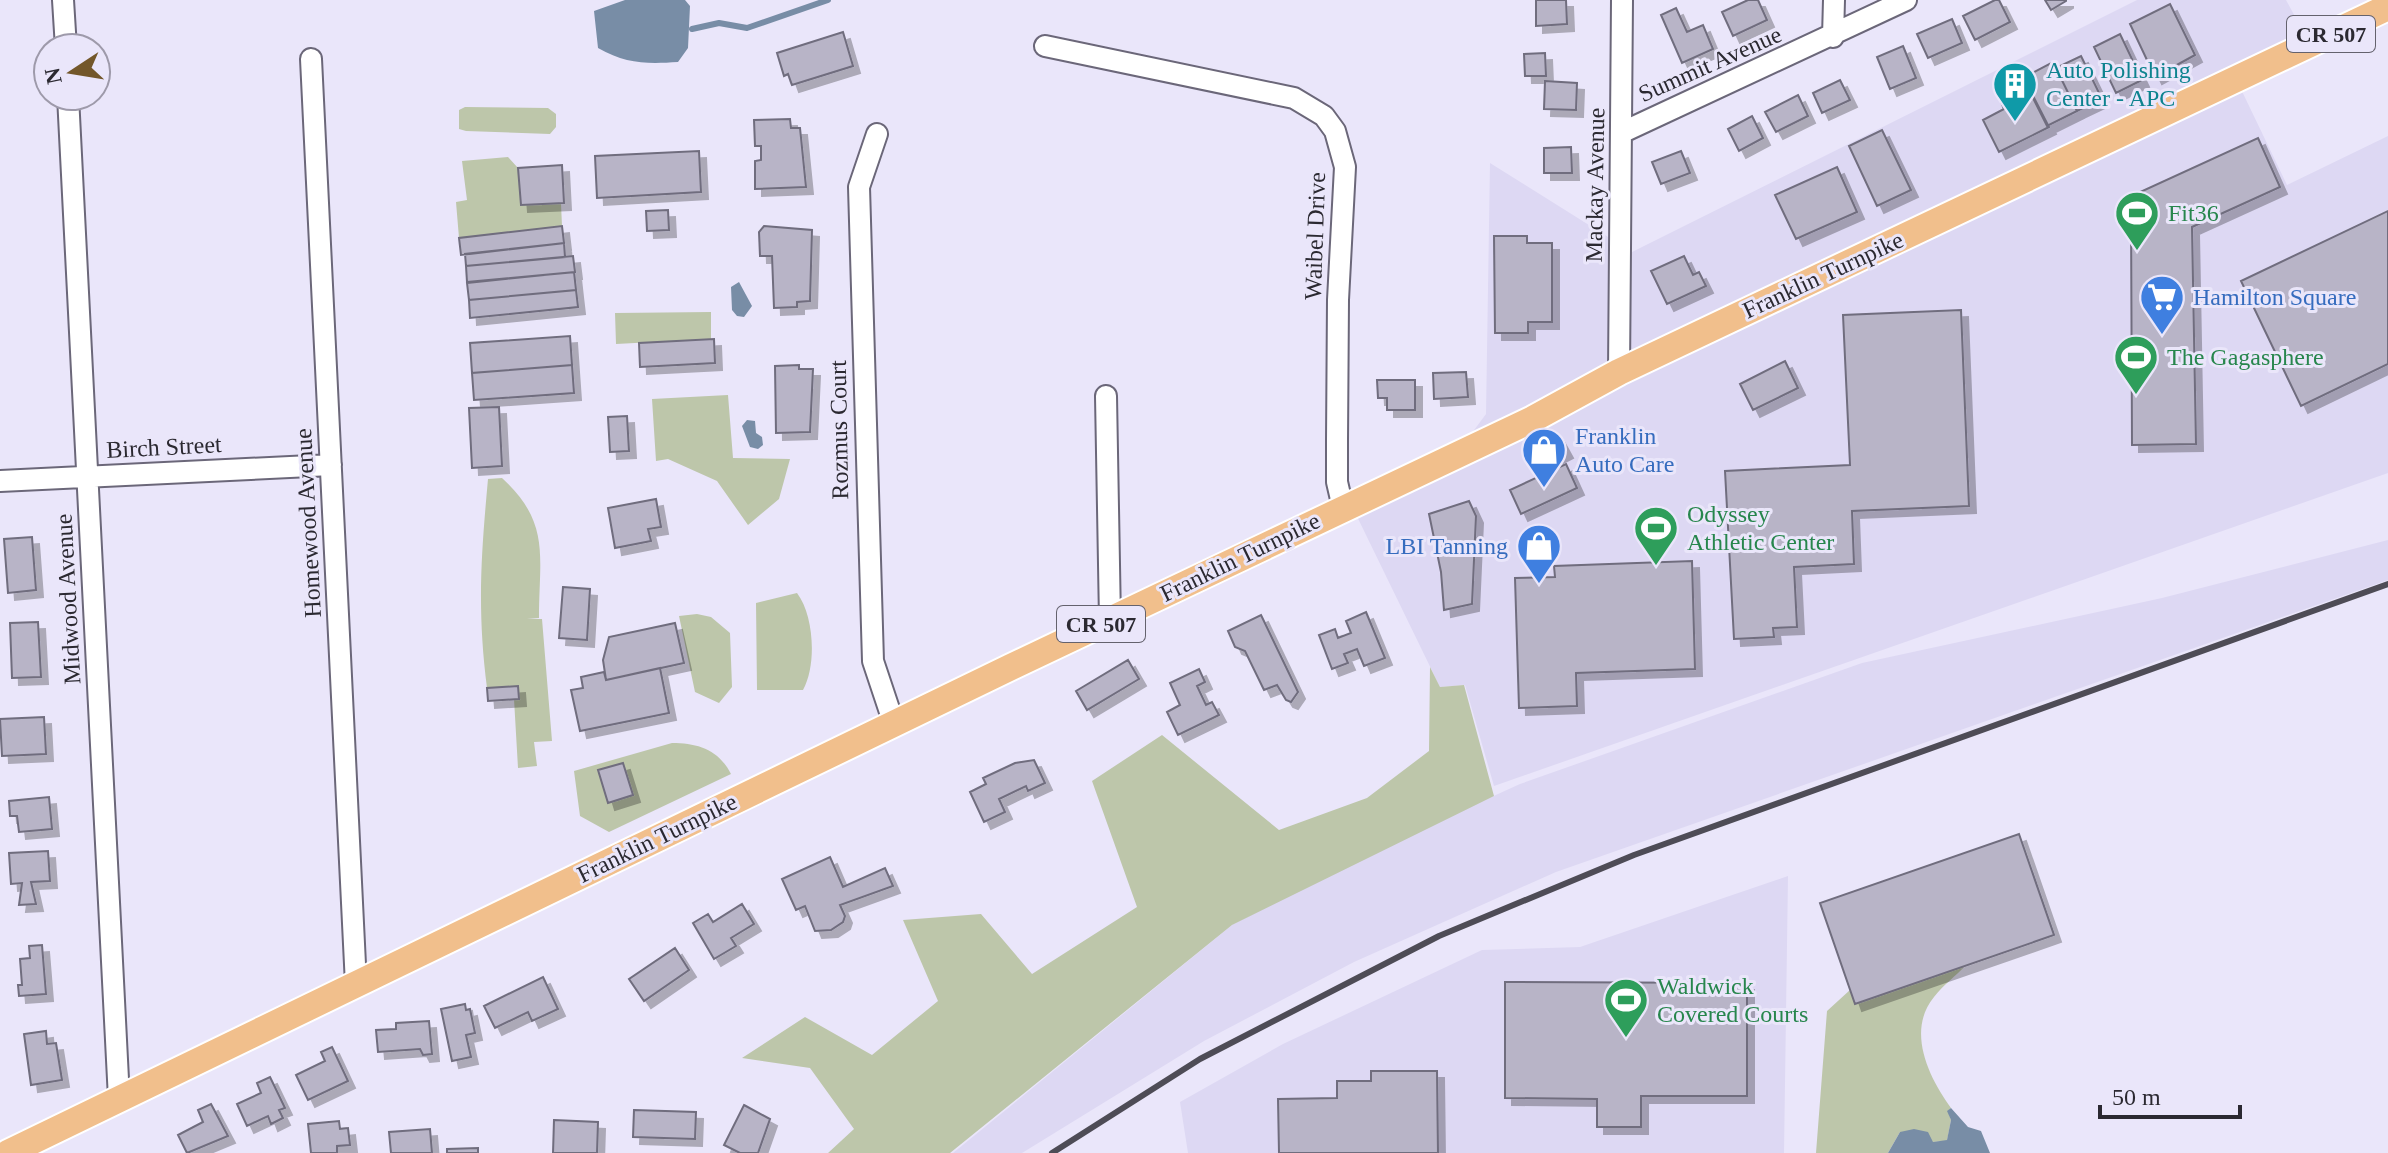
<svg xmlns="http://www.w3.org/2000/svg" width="2388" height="1153" font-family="Georgia,serif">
  <defs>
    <filter id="shadow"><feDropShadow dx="7" dy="7" stdDeviation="0" flood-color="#0004"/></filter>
  </defs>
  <rect width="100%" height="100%" fill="#eae6fa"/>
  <!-- built -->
  <path fill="#ddd8f3" d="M2137,0H2286L2310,44L2238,83L2287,185L2388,136V473L1494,786L1465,685L1440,687L1348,498L1463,445L1486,414L1490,163L1632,252Z
    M2388,540V580L1556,872L1354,962L1204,1041L1022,1153H953L1232,925L1375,850L1520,784L1862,663L2162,598Z
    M1788,876L1784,1153H1188L1180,1102L1283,1044L1482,950L1580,947Z"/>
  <!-- green -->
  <path fill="#bdc6aa" d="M465,107L548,108L556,114V127L550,134L466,131L459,129V110Z
    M508,157L518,168L521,205L561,204L562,226L459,238L456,202L467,200L462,161Z
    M711,312V339L616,344L615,313Z
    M728,395L733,458L790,459L779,499L748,525L717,481L668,459L656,461L652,399Z
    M502,478C551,523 539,556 539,618L527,619H542L552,741L534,742L537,766L518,768L514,699L519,698L518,686L487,688C477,610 481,556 488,479Z
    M797,593C814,615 817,665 803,690H757L756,603Z
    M697,614L711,617L730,633L732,687L719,703L695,692L679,616Z
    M1430,667L1440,687L1464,685L1494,796L1232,925L950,1153H828L854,1129L810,1068L742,1058L805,1017L872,1055L938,1001L903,920L981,914L1032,974L1137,907L1092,781L1162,735L1279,830L1367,798L1429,751Z
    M672,743C698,743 719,750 731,774L609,832L580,816L574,771Z
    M1966,965C1956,976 1943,985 1934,997C1906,1031 1929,1078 1951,1108L1948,1111L1951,1120L1947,1141L1933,1142L1900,1132L1888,1153H1816L1827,1011L1850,990L1856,1004Z"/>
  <!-- water -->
  <path fill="#788da6" d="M625,0H685L690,6L688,48L678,62C647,64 626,64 598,48L594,11Z
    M739,282L752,306L744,317L737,316L732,310L731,287Z
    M747,420L755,421L756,433L762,437L763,445L758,449L750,447L742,426Z
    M1951,1108L1968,1127L1981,1131L1990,1153H1888L1900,1132L1914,1129L1928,1132L1933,1142L1947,1140L1951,1120L1947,1111Z"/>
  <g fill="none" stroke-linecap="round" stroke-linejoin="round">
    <!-- stream -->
    <path stroke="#788da6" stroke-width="6" d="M692,29L719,23L747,28L828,0"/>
  </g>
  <!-- building -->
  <path fill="#b8b4c7" stroke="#706d7e" stroke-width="2" filter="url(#shadow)" d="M1536,0H1566L1567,24L1536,26Z
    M1748,0H1758L1767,20L1733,36L1722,12Z
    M1995,0H1999L2010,22L1975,40L1963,16Z
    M2045,0H2066V1L2051,10Z
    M2170,4L2195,55L2155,77L2130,24Z
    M1676,8L1687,32L1703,25L1713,49L1682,63L1661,15Z
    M1952,19L1962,43L1928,58L1917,34Z
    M843,32L853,66L792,85L788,74L784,76L777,53Z
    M2120,34L2142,80L2116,93L2094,47Z
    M1903,46L1916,78L1890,89L1877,57Z
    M1545,53L1546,76H1525L1524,54Z
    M2081,56L2102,99L2077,111L2056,68Z
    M2053,62L2077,111L2047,126L2023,78Z
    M1840,80L1850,100L1822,113L1813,93Z
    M1545,81L1577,83L1576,110L1544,109Z
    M2029,88L2049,127L1999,152L1983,120L2004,109L2001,102Z
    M1798,95L1808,116L1776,132L1765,112Z
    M1752,116L1763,138L1739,151L1728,129Z
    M790,119L791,128H800L806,187L755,189V161L761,160V146H755L754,120Z
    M1882,130L1911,190L1877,206L1849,146Z
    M2258,138L2280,187L2192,227L2196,444L2132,445L2131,208L2138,193Z
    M1571,147L1572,173H1544V148Z
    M699,151L701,192L597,198L595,156Z
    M1681,151L1690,173L1661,184L1652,162Z
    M562,165L564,203L521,205L518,168Z
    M1837,167L1857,212L1796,239L1775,195Z
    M668,210L669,230L647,231L646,211Z
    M2388,211V364L2301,406L2241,281Z
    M562,226L564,243L461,255L459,238Z
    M764,226L812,230L810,301L797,302V307L774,308L772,256H760L759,232Z
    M1494,236H1527V243H1552V322H1528V333H1495Z
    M564,243L565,257L466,266L465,254Z
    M573,256L575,272L467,282L466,266Z
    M1684,256L1693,275L1699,272L1706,286L1667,304L1651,271Z
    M574,272L576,290L469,300L467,283Z
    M576,290L578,307L470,318L469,300Z
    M1961,310L1969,506L1852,511L1854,564L1794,567L1797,627L1773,628L1774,637L1734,639L1725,471L1850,465L1843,315Z
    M570,336L572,365L472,373L470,343Z
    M714,339L715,363L640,367L639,343Z
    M1785,361L1798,388L1753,410L1740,384Z
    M572,365L574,393L474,400L472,373Z
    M799,365V369H813L810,432L776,433L775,366Z
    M1466,372L1468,397L1434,399L1433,373Z
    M1377,380H1415V410H1387V398H1378Z
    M499,407L502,466L472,468L469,408Z
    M627,416L629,451L610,452L608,417Z
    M1556,433L1566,451L1539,465L1530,447Z
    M1566,464L1577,488L1521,514L1510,490Z
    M656,499L661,527L648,529L651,541L615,548L608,508Z
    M1469,501L1476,516L1472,604L1444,610L1441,572L1429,514Z
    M32,537L36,590L8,593L4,539Z
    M1692,561L1695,669L1576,673L1577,706L1519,708L1515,578L1555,577L1554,566Z
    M563,587L590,589L587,640L559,638Z
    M1366,612L1385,658L1364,666L1357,649L1344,654L1348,663L1332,669L1319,635L1335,629L1338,638L1351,633L1346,621Z
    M1261,615L1298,692L1291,702L1286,700L1277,685L1264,690L1245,651L1235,647L1228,631Z
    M38,622L41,677L12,678L10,623Z
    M675,623L684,663L606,680L603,660L609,637Z
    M1128,660L1139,679L1087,710L1076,691Z
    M660,668L669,713L580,731L571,690L583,688L581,677L604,672L606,680Z
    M1199,669L1205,682L1197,686L1206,705L1212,702L1219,715L1178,735L1167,712L1180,705L1170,683Z
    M518,686L519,699L488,701L487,688Z
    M44,717L46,754L2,756L0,719Z
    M1034,760L1045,783L1028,791L1026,786L999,799L1005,812L984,822L970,792L986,784L983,778L1015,763Z
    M623,763L633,795L608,803L598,770Z
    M49,797L52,829L19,832L17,816H10L9,801Z
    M2019,834L2054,935L1855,1004L1820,903Z
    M48,851L50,881L31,882L36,904L19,905L22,883L11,884L9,853Z
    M830,857L843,887L885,868L893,886L840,905L845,916L843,922L831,930L815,931L805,906L796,910L782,879Z
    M742,904L754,924L731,938L736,946L714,959L693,923L708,914L713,922Z
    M42,945L46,994L19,996L18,985H22L20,959L30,958L29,946Z
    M675,948L689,970L644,1001L629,979Z
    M543,977L558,1009L532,1021L528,1012L495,1028L484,1006Z
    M1505,982L1747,983V1096H1641V1127H1597V1099L1505,1098Z
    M465,1004L466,1010L470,1009L475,1033L466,1035L471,1057L452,1061L441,1009Z
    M429,1021L432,1054L423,1055L420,1049L378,1052L376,1030L396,1029V1023Z
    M46,1031L47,1044L56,1043L62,1080L31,1085L24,1034Z
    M332,1047L348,1081L308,1100L296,1075L325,1061L321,1052Z
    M1371,1071H1437L1438,1153H1279L1278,1099L1337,1098V1081H1371Z
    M270,1077L285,1108L279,1110L283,1118L271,1124L268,1116L247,1126L237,1104L261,1093L257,1083Z
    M211,1104L228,1136L187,1153L178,1135L203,1122L198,1110Z
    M744,1105L770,1119L758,1153H740L724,1145Z
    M634,1110L696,1112L695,1139L633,1137Z
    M554,1120L598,1122L597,1153H553Z
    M339,1121L340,1129L348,1128L350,1145L337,1146V1153H311L308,1124Z
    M430,1129L432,1153H391L389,1132Z
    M478,1148V1153H447V1149Z"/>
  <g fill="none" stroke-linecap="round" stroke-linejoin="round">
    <!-- minor casing -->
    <g stroke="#6b6779" stroke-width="24">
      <path id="minor" d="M63,0L66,48
        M1833,37L1834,0
        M1045,46L1294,98L1324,116L1335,131L1345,167L1338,300L1337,440V482L1343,508
        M311,59L356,985
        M68,96L119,1099
        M1623,132L1906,0
        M877,134L859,187L873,661L894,724
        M1619,372L1622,0
        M1106,396L1110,620
        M0,481L331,465"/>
    </g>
    <!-- major casing -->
    <g stroke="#fff" stroke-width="30">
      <path id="major" d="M8,1153L1011,667L1533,419L1619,372L2388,7"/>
    </g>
    <!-- minor -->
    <use href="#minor" stroke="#fff" stroke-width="20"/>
    <!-- major -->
    <use href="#major" stroke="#f1bf8c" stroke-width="26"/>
    <!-- rail -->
    <path stroke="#4e4c56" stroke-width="6" d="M1052,1153L1200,1059L1439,936L1634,855L2388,584"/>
  </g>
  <!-- icons -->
  <defs>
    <g id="building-pin" transform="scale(2.3)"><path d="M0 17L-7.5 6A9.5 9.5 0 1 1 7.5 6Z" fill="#0f9aa8" stroke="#eae6fa"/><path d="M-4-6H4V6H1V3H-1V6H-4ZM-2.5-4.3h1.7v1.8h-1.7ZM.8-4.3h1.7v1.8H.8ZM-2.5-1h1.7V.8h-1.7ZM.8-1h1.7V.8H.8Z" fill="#fff"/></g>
    <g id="stadium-pin" transform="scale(2.3)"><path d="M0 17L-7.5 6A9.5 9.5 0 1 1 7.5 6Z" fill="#2e9e5b" stroke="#eae6fa"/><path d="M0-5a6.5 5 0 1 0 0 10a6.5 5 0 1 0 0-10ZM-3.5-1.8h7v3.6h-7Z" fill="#fff"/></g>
    <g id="supermarket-pin" transform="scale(2.3)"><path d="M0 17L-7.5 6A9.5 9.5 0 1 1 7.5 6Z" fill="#3f7fe0" stroke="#eae6fa"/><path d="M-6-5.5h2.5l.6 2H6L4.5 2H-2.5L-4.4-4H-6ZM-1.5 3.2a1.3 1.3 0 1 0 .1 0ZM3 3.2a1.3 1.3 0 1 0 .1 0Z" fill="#fff"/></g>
    <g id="shop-pin" transform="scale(2.3)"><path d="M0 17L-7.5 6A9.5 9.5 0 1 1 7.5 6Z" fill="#3f7fe0" stroke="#eae6fa"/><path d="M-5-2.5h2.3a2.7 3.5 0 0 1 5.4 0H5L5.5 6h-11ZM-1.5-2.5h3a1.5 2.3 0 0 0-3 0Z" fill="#fff"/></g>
  </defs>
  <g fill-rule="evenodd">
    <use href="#building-pin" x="2015" y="84"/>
    <use href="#stadium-pin" x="2137" y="213"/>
    <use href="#supermarket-pin" x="2162" y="297"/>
    <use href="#stadium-pin" x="2136" y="357"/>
    <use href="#shop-pin" x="1544" y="450"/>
    <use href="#stadium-pin" x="1656" y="528"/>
    <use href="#shop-pin" x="1539" y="546"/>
    <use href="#stadium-pin" x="1626" y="1000"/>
  </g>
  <g text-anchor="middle" stroke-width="6" stroke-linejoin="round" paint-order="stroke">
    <!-- shield labels -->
    <g fill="#eae6fa" stroke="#64626d" stroke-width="2">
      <rect x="2287" y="16" width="88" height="36" rx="6"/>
      <rect x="1057" y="606" width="88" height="36" rx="6"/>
    </g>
    <g font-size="22" font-weight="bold" fill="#2b2931">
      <text x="2331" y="42">CR 507</text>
      <text x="1101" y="632">CR 507</text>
    </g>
    <!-- street labels -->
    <g font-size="24" fill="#2b2931" stroke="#eae6fa">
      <text transform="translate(1710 64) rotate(-24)" y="8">Summit Avenue</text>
      <text transform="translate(1595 185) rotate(-89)" y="8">Mackay Avenue</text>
      <text transform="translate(1315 236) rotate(-88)" y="8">Waibel Drive</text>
      <text transform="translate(1823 275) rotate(-25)" y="8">Franklin Turnpike</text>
      <text transform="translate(839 430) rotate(-91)" y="8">Rozmus Court</text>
      <text transform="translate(164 447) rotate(-3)" y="8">Birch Street</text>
      <text transform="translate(308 523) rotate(-93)" y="8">Homewood Avenue</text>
      <text transform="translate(1240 557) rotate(-26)" y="8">Franklin Turnpike</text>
      <text transform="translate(68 599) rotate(-93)" y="8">Midwood Avenue</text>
      <text transform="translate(657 838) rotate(-26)" y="8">Franklin Turnpike</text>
    </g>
    <!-- culture labels -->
    <g font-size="24" fill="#0d838f" stroke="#eae6fa" text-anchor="start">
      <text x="2046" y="78">Auto Polishing<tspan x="2046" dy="28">Center - APC</tspan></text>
    </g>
    <!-- leisure labels -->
    <g font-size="24" fill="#27864d" stroke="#eae6fa" text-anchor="start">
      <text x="2168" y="221">Fit36</text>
      <text x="2167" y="365">The Gagasphere</text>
      <text x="1687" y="522">Odyssey<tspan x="1687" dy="28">Athletic Center</tspan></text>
      <text x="1657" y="994">Waldwick<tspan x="1657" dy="28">Covered Courts</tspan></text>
    </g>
    <!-- shop labels -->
    <g font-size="24" fill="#366cbe" stroke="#eae6fa" text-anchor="start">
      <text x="2193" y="305">Hamilton Square</text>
      <text x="1575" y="444">Franklin<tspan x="1575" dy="28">Auto Care</tspan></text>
      <text x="1508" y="554" text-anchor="end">LBI Tanning</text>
    </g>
  </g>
  <!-- north arrow -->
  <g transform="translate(72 72) rotate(258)"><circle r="38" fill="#eae6fa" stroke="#9e9aaa" stroke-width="2"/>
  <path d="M0-6L14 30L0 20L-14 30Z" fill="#73572a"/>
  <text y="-12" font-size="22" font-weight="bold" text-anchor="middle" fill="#2b2931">N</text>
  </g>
  <!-- scale -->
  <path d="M2100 1105v12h140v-12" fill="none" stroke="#2b2931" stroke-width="4"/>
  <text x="2112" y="1105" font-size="24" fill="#2b2931" stroke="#eae6fa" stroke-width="6" paint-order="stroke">50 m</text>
</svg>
